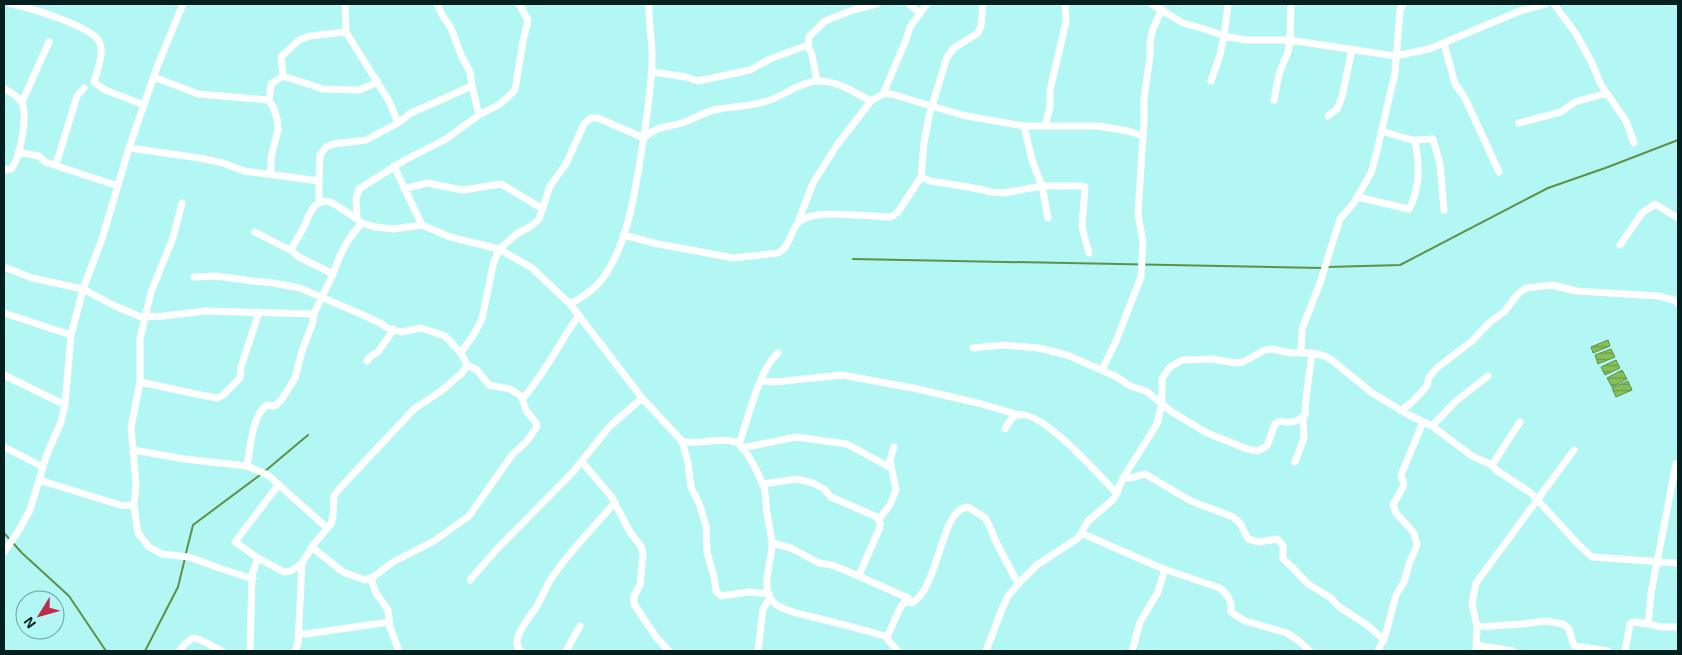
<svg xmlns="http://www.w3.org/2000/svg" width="1682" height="655" font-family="'Exo 2',sans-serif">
  <defs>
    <pattern id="water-rules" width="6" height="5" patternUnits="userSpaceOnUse" patternTransform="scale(1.25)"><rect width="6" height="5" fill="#87c059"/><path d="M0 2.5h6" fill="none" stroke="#6c9c49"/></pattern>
  </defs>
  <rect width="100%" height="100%" fill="#b2f7f4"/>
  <!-- water -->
  <path fill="url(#water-rules)" stroke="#5f9048" d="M1608,340L1610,346L1593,353L1591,347Z
    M1611,349L1615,357L1598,364L1595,355Z
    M1616,360L1620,368L1605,375L1601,367Z
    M1622,370L1627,379L1612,387L1607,378Z
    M1628,381L1632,390L1616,397L1612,388Z"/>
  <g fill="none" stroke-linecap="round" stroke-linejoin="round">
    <!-- stream -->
    <path stroke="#5f9048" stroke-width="2" d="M853,259L1323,268
      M1328,267L1400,265L1548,188L1608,167L1678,140
      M264,472L308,435
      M4,533L22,553L69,596L106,651
      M186,553L193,525L260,475
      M145,651L178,587L185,558"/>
    <!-- minor -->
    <path stroke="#fff" stroke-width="7" d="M11,4C29,7 90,26 99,41C105,52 97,71 94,82L105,90L144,105
      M345,4L346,32L389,101L398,123
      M909,4L920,13
      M1151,4L1183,23L1208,30L1224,36L1246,40H1290L1395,56L1429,49L1520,11L1546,4
      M1554,4L1576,34L1592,63L1601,85L1626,121L1634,143
      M1444,43L1455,84L1465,98L1499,172
      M652,72L686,77L698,81L750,70L770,59L808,45
      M283,76L323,89L359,90L378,82
      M283,76L281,57L299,40L310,36L346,32
      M154,77L198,94L269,100
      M817,81L812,55L808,45L809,37L825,21L853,10L877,4
      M1211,81L1220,55L1224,36L1228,4
      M472,86L479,115
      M4,88C10,93 19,96 22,103C28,115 20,159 11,169L4,170
      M883,94L906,40L910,27L927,4
      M1274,100L1279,74L1288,52L1290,40L1291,4
      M22,102L49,42
      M1328,116L1337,109L1342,97L1352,49
      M1519,123L1561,112L1575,102L1607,93
      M1045,126L1050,107V90L1066,22L1065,4
      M1381,131L1412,140L1433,139L1440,164L1444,210
      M1143,136L1144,123V99L1150,56V42L1153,29L1162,9
      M129,148L200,158L223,163L244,171L319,181L320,155L326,147L334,144L366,140L398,123L411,113L472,86L470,72L461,55L451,28L442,15L437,4
      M18,152L39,156L45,162L118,186
      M56,165L77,96L84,88
      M394,166L422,225
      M271,173V157L278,130L277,119L274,109L269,100L271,84L283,76
      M921,177L930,181L968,187L992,192L1004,193L1042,186L1032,160L1024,126
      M319,181V203
      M404,189L427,183L463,190L501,184L543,209
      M1357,197L1409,209C1421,187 1419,163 1415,140
      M182,203L173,238L151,292L140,339V382L131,427L136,483L134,506L138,533L149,547L162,554L189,557L222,569L253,579
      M1048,218L1042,186H1083L1085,187L1082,227L1089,253
      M798,222L813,183L837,145L871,101
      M362,223L357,219L356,199L359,189L403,161L446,139L479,115L500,104L510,95L515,90L523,41L528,20L519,4
      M255,232L292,251
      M623,235L658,244L734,258L778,253C791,246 790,231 799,222C814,208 869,217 891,217L898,212L921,177L924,143L929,116L947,57L954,48L978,33L981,26L983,4
      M1620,245L1642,213L1655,204L1678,218
      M4,267L32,278L83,289L115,306L141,317L164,316L205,311L314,314C320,300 327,287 333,274C341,252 346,240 362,223L375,227L394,229L422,225L450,237L499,249L532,268L570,304L642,398L682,441C698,446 724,435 739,444C747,450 760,477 764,487C766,495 766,505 767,514C769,524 771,534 772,544C772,562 759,589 774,603C783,611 805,615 817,618C840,624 864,629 887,637L888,640L898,651
      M333,274L299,257L292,251V248C296,241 300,234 304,227C308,217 314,197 330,202C339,206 349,214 357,219
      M194,277L216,276L245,280L273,283L300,288L363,315L382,324L387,328L401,332L421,328L445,336L461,353L467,365L462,373L441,391L414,409L340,488L334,496L333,516L331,524L314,544L302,563L291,571L284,572L258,558L252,575L250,651
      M570,304C582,297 594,290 603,278C628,243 634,196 641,155C646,124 651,93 652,61C653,42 648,23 649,4
      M4,313L71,335
      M973,348L1004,345L1038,348L1067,355L1115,376L1130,386L1146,391L1172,412L1207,433L1247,449L1258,451L1267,446L1275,424L1280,421C1290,424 1297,422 1305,415C1305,394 1310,374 1312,353
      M1301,352L1302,329L1320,283L1340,219L1353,204L1371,173L1374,163L1395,73L1400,10L1403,4
      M461,353L474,334L482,319L493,265L499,249L518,233L530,227L539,219L550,186L566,164L584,124L591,118H598L644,138C658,125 665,128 682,123C693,119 703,113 714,110C732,106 750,107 767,101C784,96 800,82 817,81C838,80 854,93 871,101L883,94H891L962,115L989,120L1024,126H1098L1128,131L1143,136L1138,214L1143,243L1141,277L1116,341L1102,370
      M367,361L371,356L378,352L394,329
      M4,375L65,405
      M761,381L775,382L842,375L913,388L978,403L1019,415
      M140,382L196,394L217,398L222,396L240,378L241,367L259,312
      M523,398C546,372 559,343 579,315
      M1401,411L1414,400L1427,386L1429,377L1438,367L1472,341L1490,322L1504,312L1518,294L1526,288L1552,285L1576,291L1658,296L1674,300L1678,304
      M1432,426L1456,401L1488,376
      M1005,429C1008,424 1012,416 1018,415C1042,409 1101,477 1117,494
      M682,441L688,463L691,487L699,503L706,526L707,552L714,577L716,591L721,596L749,592L769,594
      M739,444C748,420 759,369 778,353
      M4,447L43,467
      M742,448L796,437L847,444L891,468
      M133,450L185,459L247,466L268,475L327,528
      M582,462L611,496L630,532L641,546L643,555L640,585L634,596V604L656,637L669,651
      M1295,462L1304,438L1303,419L1305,415
      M1492,465L1520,422
      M247,466C250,449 252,415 267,405L275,406L282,399L295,378L302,351L313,322L314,314
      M1123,478H1130L1145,474L1191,501L1233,517L1240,523L1248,539L1259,542L1277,539L1283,545V559L1293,568L1308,584L1331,598L1338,606L1367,625L1384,640
      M39,480L120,505L134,506
      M762,484L797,479L813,483L824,489L831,497L877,517L880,523V527L859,575
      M879,519L890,505L896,490L890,460L894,447
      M1081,533L1161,568L1220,588L1227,595L1231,603V612L1245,621L1287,633L1300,642L1310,651
      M772,543L791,548L819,563L832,565L847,571L908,598L907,602L912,603C940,587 940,508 968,507L985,518L990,527L996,542L1014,576L1019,583
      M313,548L343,572L365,580L373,577L393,562L434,541L469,516L512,455L526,442L537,427L536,423L526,410L521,396L510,389L489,385L477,370L467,365
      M4,552L19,530L30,510L47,454L61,422L65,405L71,335L83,289L102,239L129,148L157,67L183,4
      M258,558L235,542L279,484
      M371,579L376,593L388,610L390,627L399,651
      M470,580L497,549L573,472L609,427L642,398
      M1648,624L1662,627H1678
      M1477,627L1472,603L1476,583L1574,450
      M298,634H306L389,622
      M887,637L900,608L908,598
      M1476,645L1513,651
      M179,651L186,643L193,638C203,639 212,647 222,651
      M295,651L298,643L302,563
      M521,651C508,641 530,617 537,606C542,597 546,587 551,579C569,551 594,528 615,502
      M566,651L580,626
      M758,651L763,609L770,598
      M986,651L1002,609L1008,596L1019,583L1037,565L1078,538L1088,521L1114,499L1123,478L1157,424L1162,403V378L1170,367L1182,360L1211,359L1236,363L1243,362L1265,350L1272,349L1291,353H1312L1325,356L1333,361L1372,393L1409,415L1432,426L1472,456L1492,465L1496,470L1531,493L1578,544L1592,557L1678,563
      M1132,651L1140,622L1158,592L1165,569
      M1378,651L1386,633L1396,595L1404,582L1409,564L1417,545L1414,533L1396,513L1393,505L1404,485L1401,475L1423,422
      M1476,651L1477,627L1522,624L1546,621L1563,624L1569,629L1573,643L1575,646L1608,651
      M1625,651L1630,624L1634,622L1648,624L1651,593L1676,464"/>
  </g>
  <!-- border -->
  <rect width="1682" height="655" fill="none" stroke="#03201f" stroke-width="10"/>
  <!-- north arrow -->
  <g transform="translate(40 615) rotate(233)"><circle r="24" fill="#b2f7f4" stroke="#6ca19f"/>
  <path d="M0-4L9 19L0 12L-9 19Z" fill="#bd2c4e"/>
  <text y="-8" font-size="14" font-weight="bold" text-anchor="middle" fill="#03201f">N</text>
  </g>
</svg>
